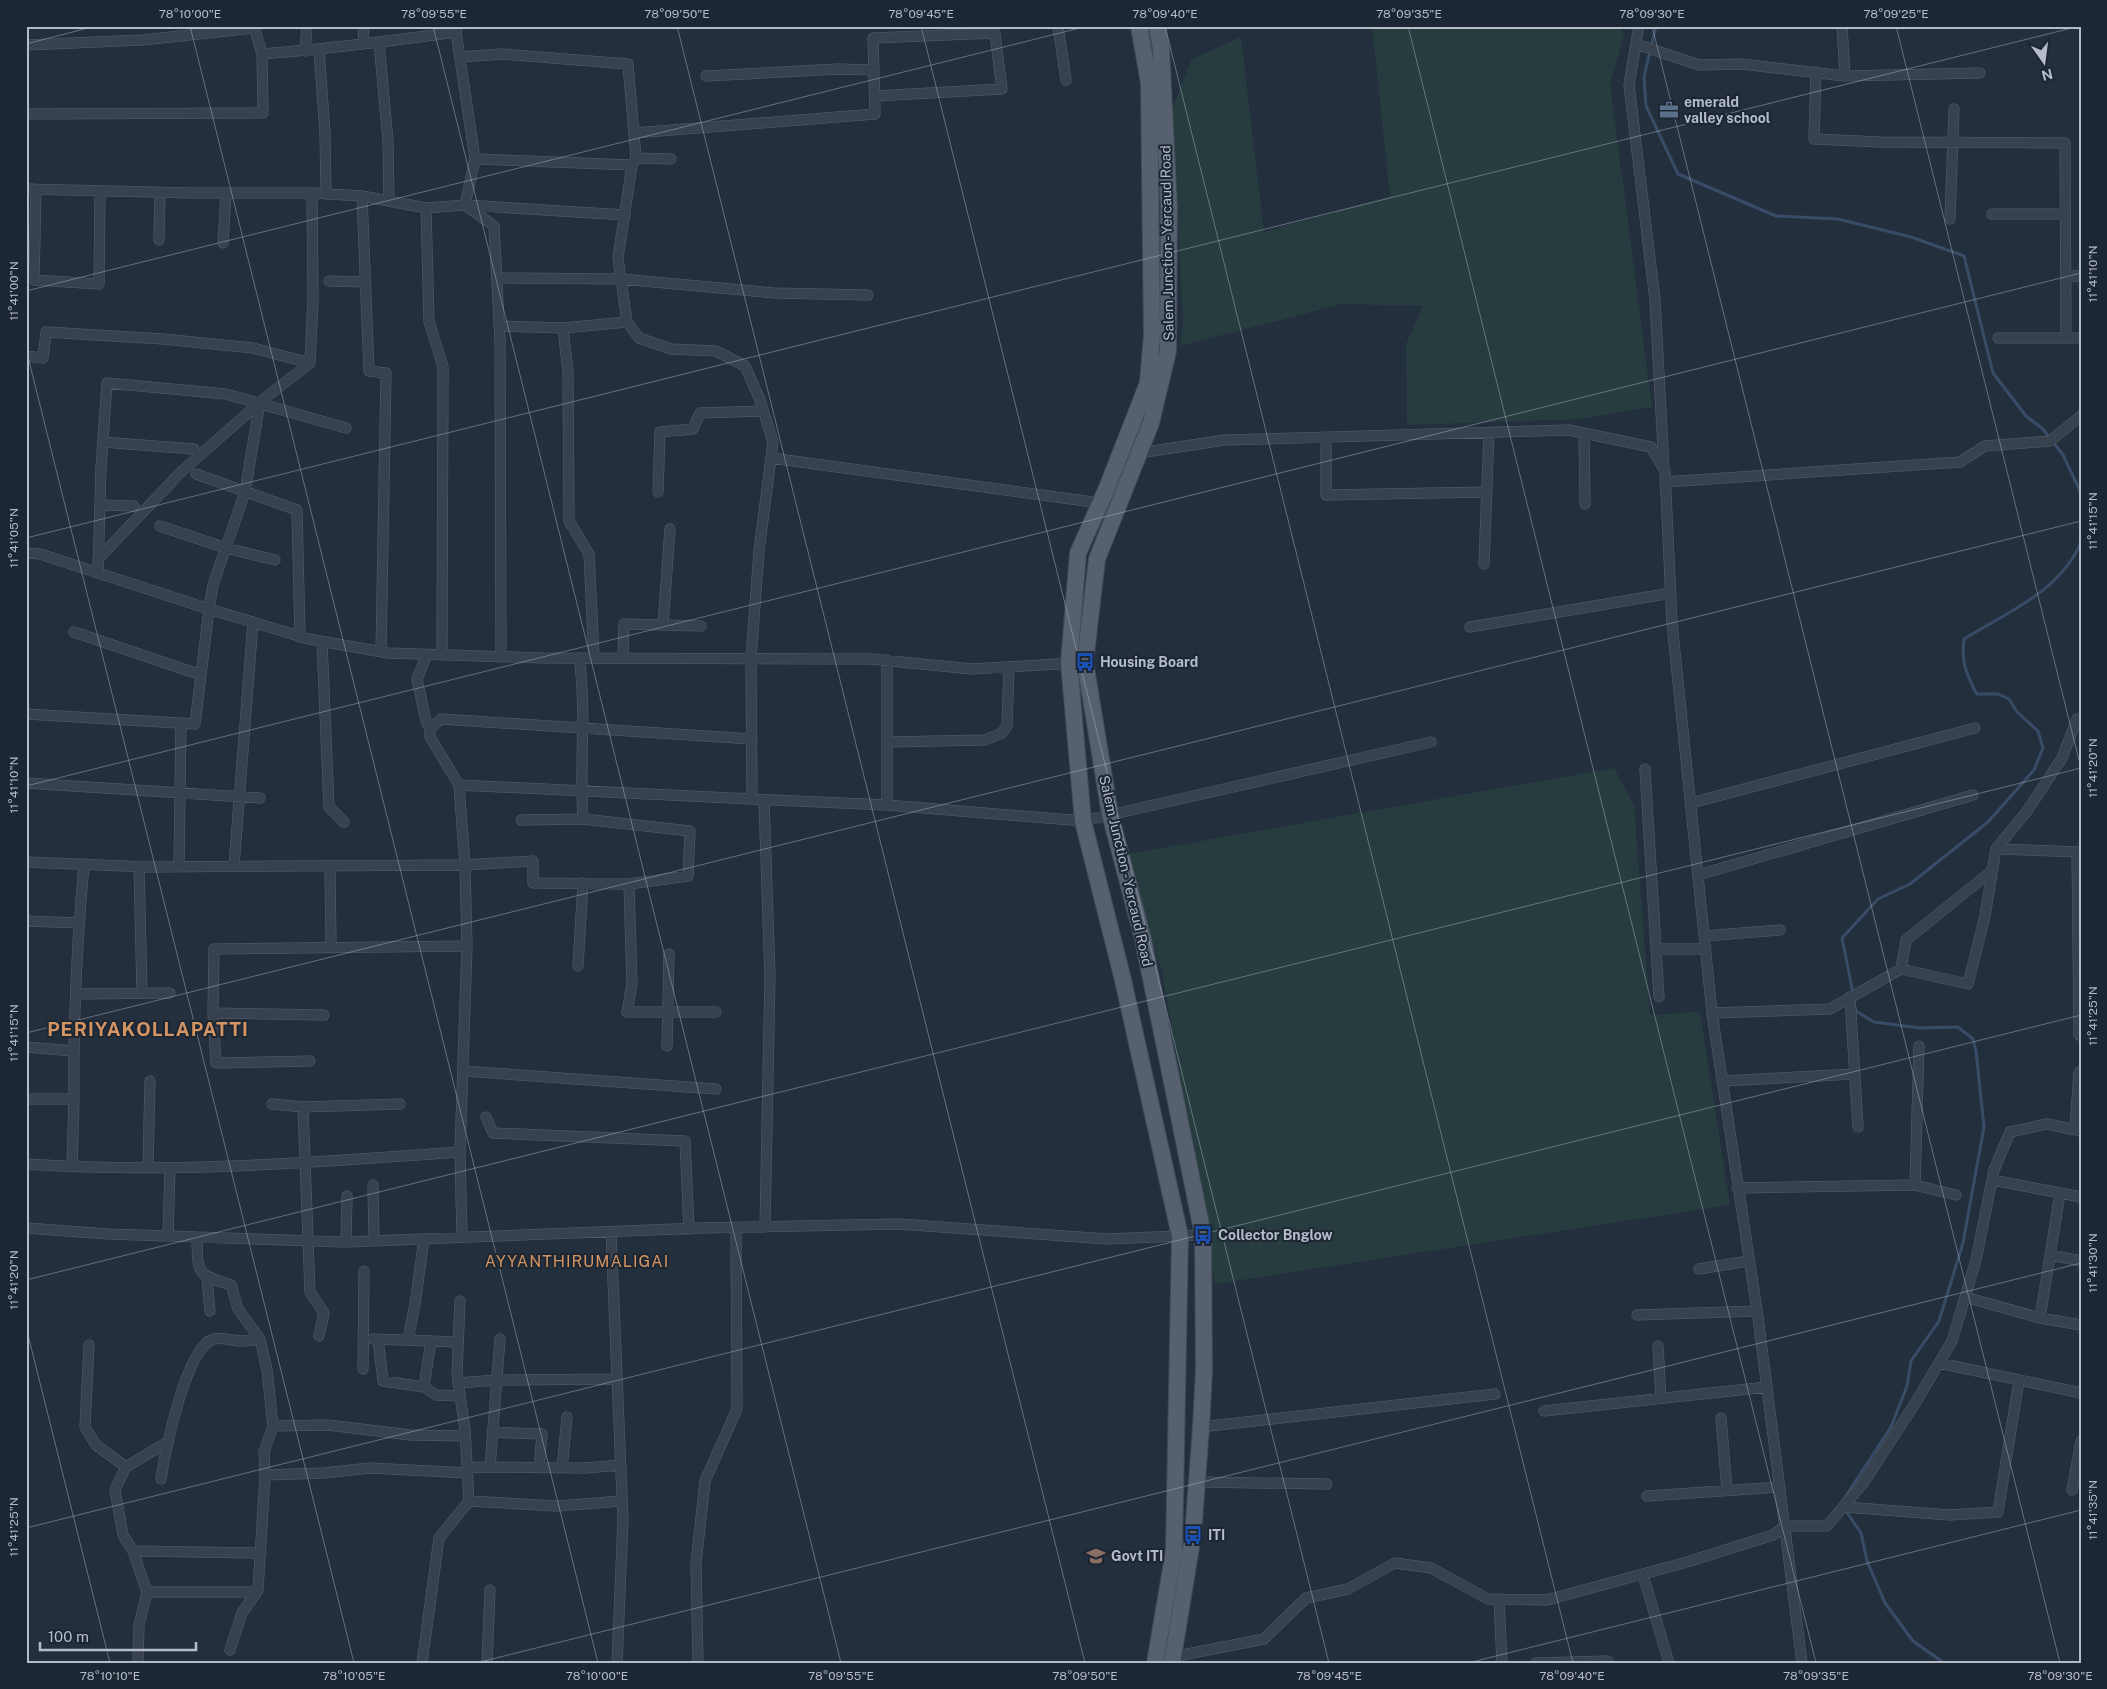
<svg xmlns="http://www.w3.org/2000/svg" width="2107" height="1689" font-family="'Public Sans',sans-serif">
  <rect width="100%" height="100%" fill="#242f3e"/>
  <!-- green -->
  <path fill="#263c3f" d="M1372,26H1621L1624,37L1610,83L1652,407L1581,419L1407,425L1406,344L1423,306L1342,304L1180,346L1183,323L1172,109L1192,59L1241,37L1264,232L1390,196Z
    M1614,768L1634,805L1650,1015L1700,1012L1730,1205L1215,1284L1162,972L1127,854Z"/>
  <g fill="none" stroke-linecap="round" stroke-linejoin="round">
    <!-- stream -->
    <path stroke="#394c67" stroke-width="3" d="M1656,26L1644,77L1646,106L1678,174L1776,216L1838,219L1911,237L1964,256L1993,373L2026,416L2042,428L2063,455L2081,493
      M1853,993L1842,938L1878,899L1910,884L1988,822L2034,770L2043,748L2038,731L2017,712L2009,699L1998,694H1977C1966,675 1961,661 1964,639C2006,613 2061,591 2081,542
      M1842,1502L1891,1427L1907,1386L1911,1361L1939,1321L1963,1243L1984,1127L1976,1051L1973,1039L1958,1027L1920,1028L1874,1022L1856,1011L1855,1007
      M1844,1508L1861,1533L1867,1561L1885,1603L1913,1641L1944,1663"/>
    <!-- street casing -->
    <g stroke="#565f6c" stroke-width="11">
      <path id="street" d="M254,26L262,54C327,49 391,41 456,32L457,27
        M1058,26L1066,80
        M1636,26L1638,31L1629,85L1655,300L1664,468
        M1842,26L1845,76
        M456,32L475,159L632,165L636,158L671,159
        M379,42L388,141L389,201
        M363,44L364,26
        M1636,44L1699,65L1741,64L1845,76L1980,73
        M26,45L143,40L254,28
        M319,50L325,133L326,194
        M305,51L307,26
        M460,57L502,54L628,64L636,158
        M1816,72L1814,139L1880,142L2065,143L2066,338
        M706,76L838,69L874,70
        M875,96L1002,89L994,26
        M26,114L263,113L262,54
        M634,133L875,114L873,38L995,33
        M632,165L618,258L627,322L639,338L671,349L716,351L745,366L760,400L773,442L759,551L751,659L752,799L887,805L1083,821L1431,742
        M26,189L192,193H312L362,196L426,208L465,205L475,159
        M36,189L34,280L99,284L100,191
        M362,196L369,371L386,373L381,652
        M426,208L429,321L443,367L442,654
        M1992,214H2065
        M1950,219L1954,109
        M159,240L160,192
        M223,243L226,193
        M2066,276H2081
        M497,278L621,279L774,293L868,295
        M329,281L365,282
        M499,326L563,328L568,372L569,521L589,554L594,658
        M563,328L627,322
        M1998,338H2081
        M26,356L43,358L46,332L163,339L253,348L310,363L260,402L245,492L213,585L209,609L309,639L388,653L543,658L871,659L972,669L1074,663
        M310,363L313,300L312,193
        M1584,434L1585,504
        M1326,438V495L1487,492
        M103,442L194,449
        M1139,453L1225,440L1569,430L1651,447L1665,471L1672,623L1712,1013L1758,1317L1802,1663
        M771,458L1100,503
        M196,474L297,510L300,637
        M1665,482L1960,462L1985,446L2050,441L2081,416
        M658,492L660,432L693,429L700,413L763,411
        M100,505L134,506
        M160,526L226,548L275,560
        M26,553L40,554L209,609L195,724L26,714
        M98,559L181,472L260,402
        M1484,564L1489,433
        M98,573L101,467L107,383L226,394L346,428
        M663,625L670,529
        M1470,627L1671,593
        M74,632L201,675
        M322,642L329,807L344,822
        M427,654L417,679L426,721L430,729V737L459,785
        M501,656L500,340L494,226L465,205L625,215
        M579,658C587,711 579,765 583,819
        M623,658L624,624L701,626
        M430,729L441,719L752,739
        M887,742L985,740L1002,733L1007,726L1009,667
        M1645,769L1659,997
        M26,783L260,798
        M764,800L770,976L765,1227
        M1691,803L1975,728
        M887,805V660
        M521,820L583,819L690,831L688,876L629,884L632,984L627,1012H716
        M1996,849L2081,852
        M2077,852L2079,1035
        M26,862L149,867L465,865L533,861V883L629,884
        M139,866L142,993
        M234,866L253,622
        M330,866L331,948
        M179,867L181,723
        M1698,875L1973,795
        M26,921L79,923
        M1704,936L1780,930
        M1656,949H1706
        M578,966L583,883
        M1901,969L1906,940L1993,870
        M76,994L170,993
        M1850,997L1858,1127
        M213,1013L324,1015
        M1712,1013L1830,1009L1901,969L1968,984L1985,916L1996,849L2027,811L2062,758L2077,719H2081
        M667,1046L669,954
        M1919,1046L1915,1185L1956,1195
        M26,1047L73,1051
        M310,1061L216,1063L213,1013L214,949L467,946
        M463,1071L716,1089
        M1722,1081L1855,1074
        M26,1099H74L72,1167
        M74,1099C73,1020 77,942 84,864
        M272,1104L303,1107L400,1104
        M303,1107L310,1292L324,1313L319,1336
        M486,1117L493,1133L685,1141L689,1229
        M2075,1129L2079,1072H2081
        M460,1152L462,1237
        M26,1164C171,1174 316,1162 460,1152L467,946L465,865L459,785L752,799
        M148,1168L150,1081
        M1992,1180L2081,1197
        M373,1185L374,1241
        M1737,1188L1915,1185
        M26,1228L108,1234L346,1242L701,1228L899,1224L1107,1239L1203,1235
        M611,1232L623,1520L617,1663
        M168,1236L170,1168
        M197,1237C198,1273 195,1274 231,1285L238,1309L260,1339L267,1370L273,1426L264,1452L265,1475L258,1590L242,1613L230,1650
        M346,1242L347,1196
        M2050,1255L2081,1261
        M1699,1269L1749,1261
        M207,1278L210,1311
        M1965,1297L2040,1318L2081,1325
        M1637,1315L1757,1311
        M2040,1318L2060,1193
        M373,1339L458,1342
        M378,1339L383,1381L424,1387L436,1395L460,1396
        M408,1340L415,1304L424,1239
        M89,1345L85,1427L96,1445L126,1467
        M1658,1346L1661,1398
        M1939,1363L2081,1393
        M363,1369L364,1271
        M458,1383L497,1380L617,1379
        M424,1387L431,1341
        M1544,1411L1767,1387
        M1721,1418L1727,1490
        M273,1426L328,1425L410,1435L465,1436
        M1201,1427L1495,1394
        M492,1432L542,1434L539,1468
        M468,1467L586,1468L621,1465
        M490,1467L500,1339
        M562,1468L567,1417
        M265,1475L323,1473L370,1468L468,1473
        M161,1479C165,1453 186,1345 214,1339C222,1337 233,1341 241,1341C247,1341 254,1340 260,1339
        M1197,1482L1327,1484
        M2072,1490L2081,1441
        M1647,1496L1780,1487
        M469,1501L557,1506L622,1501
        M1844,1507L1950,1515L1998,1512L2019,1380
        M133,1551L261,1553
        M1643,1575L1669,1663
        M147,1592H257
        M1499,1599L1502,1663
        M1172,1657L1264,1639L1306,1598L1348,1589L1395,1563L1431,1568L1488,1599L1547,1600L1687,1562L1773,1535L1785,1526H1827L1864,1482L1916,1402L1952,1341L1976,1260L1994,1170L2010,1132L2047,1124L2081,1131
        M138,1663L139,1625L147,1592L133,1551L123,1535L115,1490L126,1467L166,1443
        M422,1663L439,1538L469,1501L465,1430L457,1374L460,1301
        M487,1663L490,1590
        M698,1663L696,1563L705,1481L737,1409L736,1227
        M1536,1663L1608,1661"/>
    </g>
    <!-- primary casing -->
    <g stroke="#414a57" stroke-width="18">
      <path id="primary" d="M1139,26L1149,83L1152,335L1148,383L1107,488L1078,553L1069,663L1083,821L1123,980L1180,1236L1174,1551L1155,1663
        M1157,26L1161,48L1169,207L1168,351L1151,423L1097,559L1085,662L1110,814L1143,939L1203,1235L1204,1370L1201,1427L1193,1535L1172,1663"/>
    </g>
    <!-- street -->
    <use href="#street" stroke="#38414e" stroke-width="10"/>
    <!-- primary -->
    <use href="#primary" stroke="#56606e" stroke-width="16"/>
  </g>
  <!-- ticks -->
  <path fill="none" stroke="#b4bcc9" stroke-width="1" stroke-opacity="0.45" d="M190,26L598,1663M433,26L841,1663M677,26L1085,1663M921,26L1329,1663M1165,26L1573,1663M1408,26L1816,1663M1652,26L2060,1663M1896,26L2081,768M26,44L96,26M26,291L1088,26M26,349L354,1663M26,538L2080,26M26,786L2081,273M26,1033L2081,521M26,1280L2081,768M26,1327L110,1663M26,1528L2081,1015M476,1663L2081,1263M1468,1663L2081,1510"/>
  <!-- icons -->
  <defs>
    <g id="office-bare" transform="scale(1.5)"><path d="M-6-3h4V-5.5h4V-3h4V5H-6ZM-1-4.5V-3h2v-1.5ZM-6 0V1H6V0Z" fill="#5c6f8a" stroke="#1d2633" stroke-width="2.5" paint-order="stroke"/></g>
    <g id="bus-bare" transform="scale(1.5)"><path d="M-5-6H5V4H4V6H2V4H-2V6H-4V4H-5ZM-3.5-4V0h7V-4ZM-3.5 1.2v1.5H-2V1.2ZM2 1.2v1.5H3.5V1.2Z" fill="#1a4fb4" stroke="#1d2633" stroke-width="2.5" paint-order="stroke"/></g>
    <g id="university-bare" transform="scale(1.5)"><path d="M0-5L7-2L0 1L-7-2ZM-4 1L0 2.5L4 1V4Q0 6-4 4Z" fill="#8d6e63" stroke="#1d2633" stroke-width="2.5" paint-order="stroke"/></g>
  </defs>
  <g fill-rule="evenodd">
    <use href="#office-bare" x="1669" y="110"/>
    <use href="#bus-bare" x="1085" y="662"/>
    <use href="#bus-bare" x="1203" y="1235"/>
    <use href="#bus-bare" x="1193" y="1535"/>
    <use href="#university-bare" x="1096" y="1556"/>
  </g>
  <g text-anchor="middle" stroke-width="4" stroke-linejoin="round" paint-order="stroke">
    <!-- poi labels -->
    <g font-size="14" font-weight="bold" fill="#b4bcc9" stroke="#1d2633" text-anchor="start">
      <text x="1684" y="107">emerald<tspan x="1684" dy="16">valley school</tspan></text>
      <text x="1100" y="667">Housing Board</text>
      <text x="1218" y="1240">Collector Bnglow</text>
      <text x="1208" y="1540">ITI</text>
      <text x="1111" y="1561">Govt ITI</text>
    </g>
    <!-- street labels -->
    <g font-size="14" fill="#b4bcc9" stroke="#1d2633">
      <text transform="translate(1167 243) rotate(-91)" y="5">Salem Junction - Yercaud Road</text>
      <text transform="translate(1126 871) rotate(77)" y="5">Salem Junction - Yercaud Road</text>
    </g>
    <!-- quarter labels -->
    <g font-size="16" letter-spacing="1" fill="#d59563" stroke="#1d2633">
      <text x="577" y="1267">AYYANTHIRUMALIGAI</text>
    </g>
    <!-- district labels -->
    <g font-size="19" font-weight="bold" letter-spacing="1" fill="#d59563" stroke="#1d2633">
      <text x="148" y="1036">PERIYAKOLLAPATTI</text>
    </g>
  </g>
  <!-- border -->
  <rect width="2107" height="1689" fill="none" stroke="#1d2633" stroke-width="55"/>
  <!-- north arrow -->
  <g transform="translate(2044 62) rotate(166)" stroke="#1d2633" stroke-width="4" paint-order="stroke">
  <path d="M0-4L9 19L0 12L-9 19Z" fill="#b4bcc9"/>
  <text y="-8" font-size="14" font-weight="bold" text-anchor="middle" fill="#b4bcc9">N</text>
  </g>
  <!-- scale -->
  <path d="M40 1642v8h156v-8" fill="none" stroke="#b4bcc9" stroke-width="2.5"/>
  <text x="48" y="1642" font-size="15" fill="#b4bcc9" stroke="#1d2633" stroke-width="4" paint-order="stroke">100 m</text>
  <rect x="28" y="28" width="2052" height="1634" fill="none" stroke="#b4bcc9" stroke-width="2"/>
  <g font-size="12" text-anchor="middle" fill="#b4bcc9">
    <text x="190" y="18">78°10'00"E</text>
    <text x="434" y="18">78°09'55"E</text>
    <text x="677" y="18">78°09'50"E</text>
    <text x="921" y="18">78°09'45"E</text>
    <text x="1165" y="18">78°09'40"E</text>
    <text x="1409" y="18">78°09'35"E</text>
    <text x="1652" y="18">78°09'30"E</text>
    <text x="1896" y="18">78°09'25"E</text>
    <text transform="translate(2093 274) rotate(-90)" y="4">11°41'10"N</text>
    <text transform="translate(14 291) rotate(-90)" y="4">11°41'00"N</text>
    <text transform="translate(2093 521) rotate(-90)" y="4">11°41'15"N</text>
    <text transform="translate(14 538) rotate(-90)" y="4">11°41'05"N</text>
    <text transform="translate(2093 768) rotate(-90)" y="4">11°41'20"N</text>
    <text transform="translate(14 785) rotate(-90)" y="4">11°41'10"N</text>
    <text transform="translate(2093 1016) rotate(-90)" y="4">11°41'25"N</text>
    <text transform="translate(14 1033) rotate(-90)" y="4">11°41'15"N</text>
    <text transform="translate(2093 1263) rotate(-90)" y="4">11°41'30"N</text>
    <text transform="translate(14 1280) rotate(-90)" y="4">11°41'20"N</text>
    <text transform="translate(2093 1510) rotate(-90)" y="4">11°41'35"N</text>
    <text transform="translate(14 1527) rotate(-90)" y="4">11°41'25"N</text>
    <text x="110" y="1680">78°10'10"E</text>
    <text x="354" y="1680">78°10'05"E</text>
    <text x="597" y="1680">78°10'00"E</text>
    <text x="841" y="1680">78°09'55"E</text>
    <text x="1085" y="1680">78°09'50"E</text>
    <text x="1329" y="1680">78°09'45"E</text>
    <text x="1572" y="1680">78°09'40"E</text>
    <text x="1816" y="1680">78°09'35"E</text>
    <text x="2060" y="1680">78°09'30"E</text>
  </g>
</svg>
